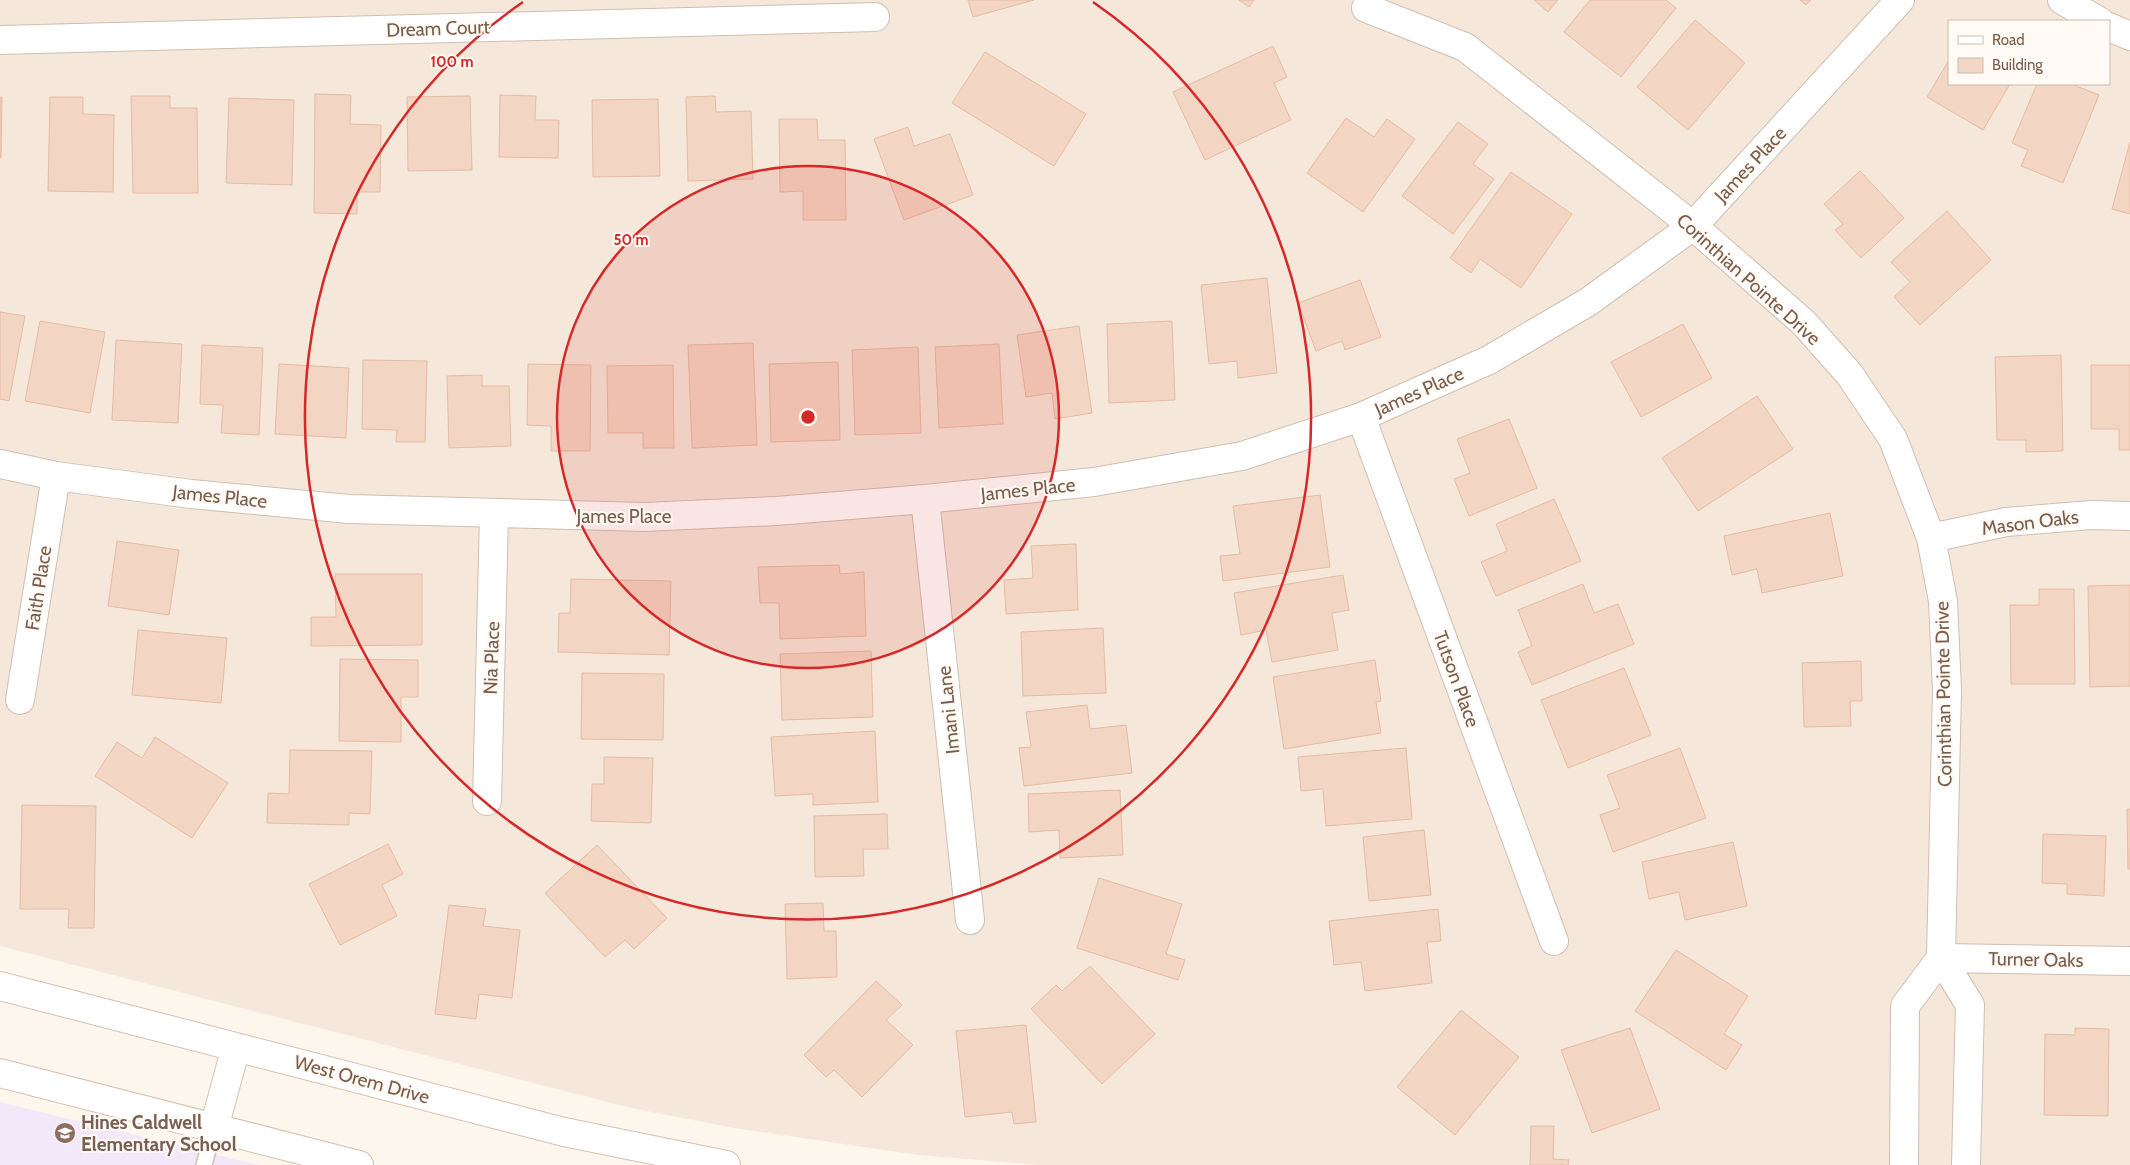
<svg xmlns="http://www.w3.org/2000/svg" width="2130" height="1165" font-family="Cabin,sans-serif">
  <rect width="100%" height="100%" fill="#fdf6ec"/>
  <!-- residential -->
  <path fill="#f5e8da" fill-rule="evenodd" d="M0,0H2130V1165H1039L918,1155L734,1128L631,1108L0,946ZM1949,21H2109V84H1949Z"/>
  <!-- education -->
  <path fill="#f3e8fa" d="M0,1102L259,1165H0Z"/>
  <!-- building -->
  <path fill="#f3d5c3" stroke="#e6bba3" d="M968,0H1034L973,17Z
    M1239,0H1254L1249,7Z
    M1534,0H1558L1548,12Z
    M1590,0H1666L1676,8L1621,77L1564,32Z
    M1800,0H1811L1806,5Z
    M1695,20L1745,63L1688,130L1637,87Z
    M1273,46L1287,77L1274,83L1291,120L1205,160L1173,92Z
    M985,52L1086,114L1054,166L952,103Z
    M1949,60V84H2010L1983,130L1927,97Z
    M2037,84H2071L2099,95L2063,183L2021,166L2028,150L2012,143Z
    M315,94L351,95L350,124L381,125L380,192H357V214L314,213Z
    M500,95L536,96L535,120H559L558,158L499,157Z
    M131,96H170V108H197L198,193H133Z
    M470,96L472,170L408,171L407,97Z
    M715,96L716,112L751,111L753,179L688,181L686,97Z
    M0,97H2L1,158L0,157Z
    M50,97H83V114L114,115L113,192L48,191Z
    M229,98L294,100L292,185L226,183Z
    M658,99L660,176L593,177L592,100Z
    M1346,118L1374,137L1387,119L1415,139L1363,212L1307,173Z
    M779,119H817L818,140H845L846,220H803V191L780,192Z
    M1458,122L1488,144L1473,164L1494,179L1453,234L1402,196Z
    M908,127L914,146L950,134L973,195L904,220L874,139Z
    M2130,142V214L2112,209Z
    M1860,171L1904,218L1861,258L1835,230L1843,224L1824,204Z
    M1511,172L1572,214L1521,288L1480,259L1471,273L1450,258Z
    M1947,211L1991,260L1920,325L1894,297L1910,282L1891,262Z
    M1267,278L1277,373L1238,378L1237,361L1209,364L1201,285Z
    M1360,280L1381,337L1345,350L1342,341L1316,351L1298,303Z
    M0,312L25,316L9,401L0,399Z
    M40,321L105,332L90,413L25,401Z
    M1172,321L1175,400L1109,403L1107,324Z
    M1683,324L1712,378L1641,417L1611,362Z
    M1079,326L1092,413L1055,419L1052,393L1026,397L1017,335Z
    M116,340L182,344L178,423L112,420Z
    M753,343L757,445L692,448L688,345Z
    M999,344L1003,424L939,428L935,347Z
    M202,345L263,348L259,435L221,433L223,405L200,404Z
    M918,347L921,433L855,435L852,350Z
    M2061,355L2063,451L2026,452V440H1997L1995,357Z
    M363,360L427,361L425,442H396L397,430L362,429Z
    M838,362L840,440L771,442L769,364Z
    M279,364L349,368L346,438L275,434Z
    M528,364L591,365L590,451H551V426L527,425Z
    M673,365L674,448H643V433H608L607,366Z
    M2091,365H2130V450H2119V429H2091Z
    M482,375V386H509L511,446L449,448L447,376Z
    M1757,396L1793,449L1698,511L1662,458Z
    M1509,419L1537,488L1469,516L1454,479L1470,473L1457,439Z
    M1320,495L1330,567L1223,581L1220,556L1240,554L1233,506Z
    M1554,499L1581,561L1496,596L1481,562L1507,551L1496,524Z
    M1830,513L1843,576L1762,593L1757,569L1732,575L1724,536Z
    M117,541L179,550L169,615L108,606Z
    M1076,544L1078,610L1006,614L1004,580L1033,578L1031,546Z
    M839,565L840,574L864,572L866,636L780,639L779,603H760L758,567Z
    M335,574H422V645L311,646V617H336Z
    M1343,575L1349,610L1332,613L1338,650L1272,662L1266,630L1241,635L1234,593Z
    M571,579L671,581L669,655L558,652L559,613H570Z
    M1583,584L1594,613L1618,604L1634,644L1532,685L1518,652L1532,646L1518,610Z
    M2130,585V686L2090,687L2088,586Z
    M2039,589H2074L2075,684H2011L2010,605H2039Z
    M1103,628L1106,693L1023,696L1021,632Z
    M138,630L227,638L221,703L132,695Z
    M871,651L873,717L782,720L780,654Z
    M340,659L418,660V697H401V742L339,741Z
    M1375,660L1381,701L1376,702L1381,733L1284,749L1273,677Z
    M1861,661L1862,701H1850L1851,726L1804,727L1802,663Z
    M1624,668L1651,735L1568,768L1541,700Z
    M582,673L664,674L663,740L581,739Z
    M1087,705L1090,729L1126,725L1132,773L1024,786L1019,748L1031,747L1026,712Z
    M875,731L878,802L813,805V794L775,796L771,737Z
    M155,737L228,783L192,838L95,776L117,742L142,758Z
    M1406,748L1412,819L1326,826L1323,789L1301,791L1298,757Z
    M1680,748L1706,818L1613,852L1600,815L1620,808L1607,775Z
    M290,750L372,751L370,814L349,813V825L267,823L268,793L289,794Z
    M604,757L653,758L651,823L591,821L592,784H604Z
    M1120,790L1123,855L1060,858L1059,830L1029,832L1028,794Z
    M22,805L96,806L94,928H68L69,909H20Z
    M2127,809H2130V869H2128Z
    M887,814L888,849H863L864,876L815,877L814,816Z
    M1424,830L1431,895L1369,901L1363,837Z
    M2043,834L2106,836L2104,896L2067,894V884L2042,883Z
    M1733,842L1747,906L1685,920L1679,892L1649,899L1642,862Z
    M388,844L403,874L382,885L397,916L340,945L309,884Z
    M597,845L667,918L634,949L625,940L605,957L545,893Z
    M1099,878L1182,904L1166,954L1185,960L1178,980L1077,948Z
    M823,903L824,931H836L837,977L787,979L785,904Z
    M449,905L486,909L483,926L520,930L512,998L479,994L476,1019L435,1014Z
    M1438,909L1441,941L1427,942L1432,983L1365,991L1361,962L1334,965L1329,921Z
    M1676,950L1748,996L1724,1034L1742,1045L1726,1070L1635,1011Z
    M1090,966L1155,1034L1102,1084L1031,1009L1056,985L1062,991Z
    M876,981L902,1005L886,1020L913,1045L862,1097L834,1070L826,1077L804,1055Z
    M1461,1010L1519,1057L1455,1135L1397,1087Z
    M1026,1025L1036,1122L1014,1124L1012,1112L965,1117L956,1031Z
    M1630,1028L1660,1109L1592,1133L1561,1050Z
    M2075,1028L2109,1029L2108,1116L2044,1115L2045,1034L2075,1035Z
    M1531,1126H1554L1553,1159L1569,1160L1568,1165H1530Z"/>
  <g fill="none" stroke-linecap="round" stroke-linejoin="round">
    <!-- service casing -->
    <g stroke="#d1beb0" stroke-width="18">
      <path id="service" d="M204,1165L214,1128"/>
    </g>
    <!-- minor casing -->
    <g stroke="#d1beb0" stroke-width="30">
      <path id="minor" d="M2062,0L2099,21
        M1366,8L1465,47L1693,226L1804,323L1850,375L1893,439L1931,538L1943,601L1947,690L1941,958L1970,1005L1966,1165
        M2109,27L2130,36
        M0,40L875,17
        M1361,417L1554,941
        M0,464L56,476L191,494L349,509L644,517L776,511L925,499L1094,482L1242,456L1361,417L1489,360L1588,302L1693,226L1900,0
        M925,499L970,920
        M1931,538L2006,522L2091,515L2130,516
        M20,700L56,476
        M487,801L494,515
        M1941,958L2130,961
        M1904,1165L1905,1006L1941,958"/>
    </g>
    <!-- secondary casing -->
    <g stroke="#d6c0b0" stroke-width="30">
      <path id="secondary" d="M0,986L564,1132L726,1165
        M0,1073L359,1165
        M214,1128L236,1047"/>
    </g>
    <!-- service -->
    <use href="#service" stroke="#fff" stroke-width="15"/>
    <!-- minor -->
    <use href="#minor" stroke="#fff" stroke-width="28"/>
    <!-- secondary -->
    <use href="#secondary" stroke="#fff" stroke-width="28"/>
  </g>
  <!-- distance rings -->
  <circle cx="808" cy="417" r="251" fill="#d62828" fill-opacity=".12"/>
  <g fill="none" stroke="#d62828" stroke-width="2.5">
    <circle cx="808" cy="417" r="251"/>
    <path d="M1093 2A503 503 0 1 1 523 2"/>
  </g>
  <!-- icons -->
  <defs>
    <g id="school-disc" transform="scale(1.125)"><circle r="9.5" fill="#8d6e63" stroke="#fffaf3"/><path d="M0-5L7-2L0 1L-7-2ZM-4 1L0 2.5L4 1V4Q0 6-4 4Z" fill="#fff"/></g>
  </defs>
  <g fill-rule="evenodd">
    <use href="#school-disc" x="65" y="1133"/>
  </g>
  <g text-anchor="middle" stroke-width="4" stroke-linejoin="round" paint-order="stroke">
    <!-- street labels -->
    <g font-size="19" fill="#7a5c4d" stroke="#fffaf3">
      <text transform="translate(438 28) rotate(-2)" y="7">Dream Court</text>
      <text transform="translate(1750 164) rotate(-47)" y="7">James Place</text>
      <text transform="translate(1749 279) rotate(42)" y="7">Corinthian Pointe Drive</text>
      <text transform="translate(1419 391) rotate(-24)" y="7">James Place</text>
      <text transform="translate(1028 489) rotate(-6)" y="7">James Place</text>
      <text transform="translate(220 496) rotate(6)" y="7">James Place</text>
      <text x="624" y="523">James Place</text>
      <text transform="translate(2030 522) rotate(-7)" y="7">Mason Oaks</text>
      <text transform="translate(38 588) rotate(-81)" y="7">Faith Place</text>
      <text transform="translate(491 658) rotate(-88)" y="7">Nia Place</text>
      <text transform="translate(1457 679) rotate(70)" y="7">Tutson Place</text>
      <text transform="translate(1943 694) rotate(-91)" y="7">Corinthian Pointe Drive</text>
      <text transform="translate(948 710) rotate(-96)" y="7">Imani Lane</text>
      <text transform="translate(2036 959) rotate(1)" y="7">Turner Oaks</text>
      <text transform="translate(362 1079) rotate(15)" y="7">West Orem Drive</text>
    </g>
    <!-- education labels -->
    <g font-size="19" font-weight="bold" fill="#785e54" stroke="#fffaf3" text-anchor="start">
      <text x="81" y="1129">Hines Caldwell<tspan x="81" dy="22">Elementary School</tspan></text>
    </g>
  </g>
  <circle cx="808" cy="417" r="8" fill="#d62828" stroke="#fffaf3" stroke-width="2.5"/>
  <g font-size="15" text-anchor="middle" font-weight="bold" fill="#d62828" stroke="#fffaf3" stroke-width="4" stroke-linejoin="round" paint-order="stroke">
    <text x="452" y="67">100 m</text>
    <text x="631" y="245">50 m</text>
  </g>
  <!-- legend -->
  <rect x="1948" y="20" width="162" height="65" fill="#fffaf3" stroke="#cabbb1"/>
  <rect x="1958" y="36" width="25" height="8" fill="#ffffff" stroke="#cabbb1"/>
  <text x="1992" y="45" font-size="15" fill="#7a5c4d">Road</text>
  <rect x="1958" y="58" width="25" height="15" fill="#f3d5c3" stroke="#cabbb1"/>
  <text x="1992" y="70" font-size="15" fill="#7a5c4d">Building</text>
</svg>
